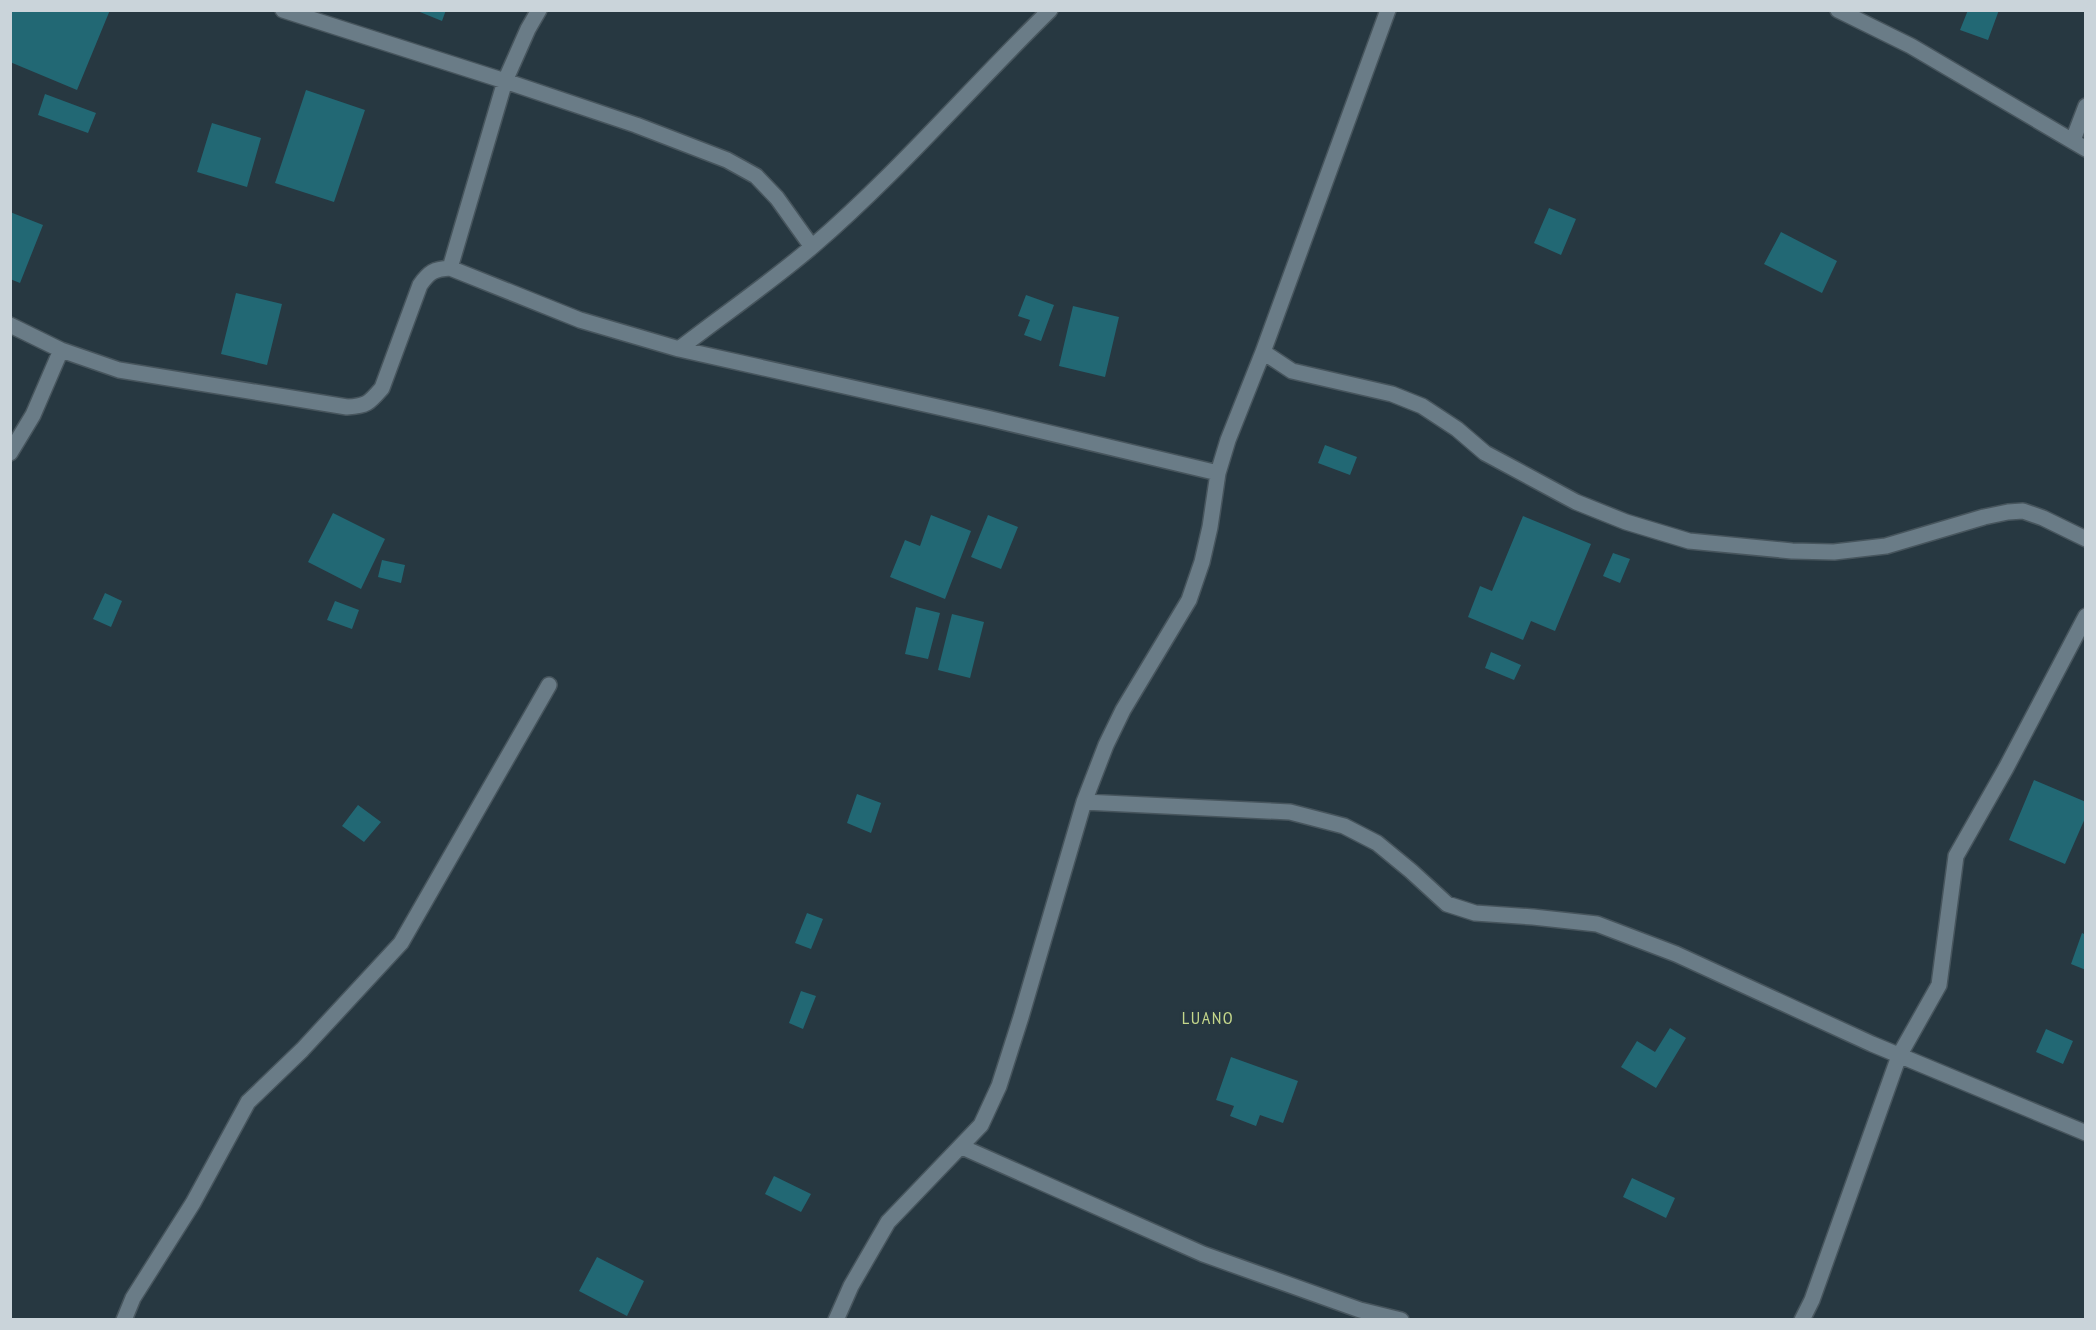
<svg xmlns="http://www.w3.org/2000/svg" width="2096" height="1330" font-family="'PT Sans Narrow',sans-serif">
  <rect width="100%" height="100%" fill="#273841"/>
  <!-- building -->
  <path fill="#226874" d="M10,10H110L77,90L10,62L12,29L10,28Z
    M415,10H446L442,21Z
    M1968,10H1999L1988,40L1960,30Z
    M306,90L365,110L334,202L275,183Z
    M45,94L96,113L88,133L38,115Z
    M212,123L261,138L247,187L197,172Z
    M1549,208L1576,219L1561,255L1534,243Z
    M10,212L43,225L20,283L10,279Z
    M1781,232L1837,261L1822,293L1764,264Z
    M236,293L282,304L267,365L221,354Z
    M1026,295L1054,305L1041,341L1024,335L1030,320L1018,316Z
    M1073,306L1119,317L1105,377L1059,366Z
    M1325,445L1357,457L1350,475L1318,463Z
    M333,513L385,539L361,589L308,562Z
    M931,515L971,531L945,599L890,577L905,540L920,546Z
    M988,515L1018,527L1001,569L971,557Z
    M1523,516L1591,544L1555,631L1531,621L1523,640L1468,617L1480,586L1492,591Z
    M1613,553L1630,559L1620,583L1603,576Z
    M382,560L405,565L401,583L378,577Z
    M105,593L122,601L111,627L93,619Z
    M335,601L359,610L352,629L327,620Z
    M916,607L940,613L928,659L905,654Z
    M952,614L984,622L970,678L938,670Z
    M1491,652L1521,665L1514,680L1485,668Z
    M2034,780L2086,802V816L2065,864L2009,840Z
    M857,794L881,803L871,833L847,823Z
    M358,805L381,822L364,842L342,826Z
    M807,913L823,919L811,949L795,943Z
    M2082,933L2086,935V970L2071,964Z
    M801,991L816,996L803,1029L789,1023Z
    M1670,1028L1686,1038L1656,1088L1621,1067L1637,1041L1655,1052Z
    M2046,1029L2073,1041L2063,1064L2036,1052Z
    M1231,1057L1298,1081L1283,1123L1260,1115L1256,1126L1230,1116L1234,1106L1216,1100Z
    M774,1176L811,1194L801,1212L765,1194Z
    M1632,1178L1675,1198L1666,1218L1623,1197Z
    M597,1257L644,1281L627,1316L579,1291Z"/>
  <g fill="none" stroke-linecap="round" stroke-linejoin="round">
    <!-- minor casing -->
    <g stroke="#47555d" stroke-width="18">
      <path id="minor" d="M283,10L505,81L636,125L727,160L756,176L777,198L812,247
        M1838,10L1911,46L2086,149
        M2073,140L2086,106
        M450,268L505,81L528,29L539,10
        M10,325L61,350L119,370L347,407C367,406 369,403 382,388L420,285C429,272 434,269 450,268L580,320L679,349L987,418L1218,473
        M679,349C723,315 771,282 813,246C898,173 970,88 1050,10
        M1263,352L1292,371L1392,394L1422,406L1457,429L1485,453L1576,502L1626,522L1689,541L1792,551L1834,552L1886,546L1984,517L2008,512L2023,511L2043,518L2086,539
        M10,453L33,415L61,350
        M1084,802L1290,812L1344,826L1377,843L1411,871L1447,904L1475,913L1533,917L1597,924L1676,954L1872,1044L2086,1133
        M962,1147L1203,1254L1360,1310L1401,1320
        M124,1320L133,1298L193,1203L248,1102L302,1050L401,943L549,685
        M836,1320L851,1286L888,1222L981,1125L999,1086L1021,1017L1084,802L1106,745L1123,710L1189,600L1202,562L1210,527L1218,473L1228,440L1263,352L1388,10
        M1802,1320L1812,1300L1899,1056L1939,985L1956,856L2006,768L2086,616"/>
    </g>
    <!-- minor -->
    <use href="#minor" stroke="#6a7c87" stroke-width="15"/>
  </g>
  <g text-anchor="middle" stroke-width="6" stroke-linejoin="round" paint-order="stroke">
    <!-- quarter labels -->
    <g font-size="18" letter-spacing="1.5" fill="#c5d78b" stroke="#273841">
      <text x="1208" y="1024">LUANO</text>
    </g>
  </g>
  <!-- border -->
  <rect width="2096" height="1330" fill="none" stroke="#cad4da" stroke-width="24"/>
</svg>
